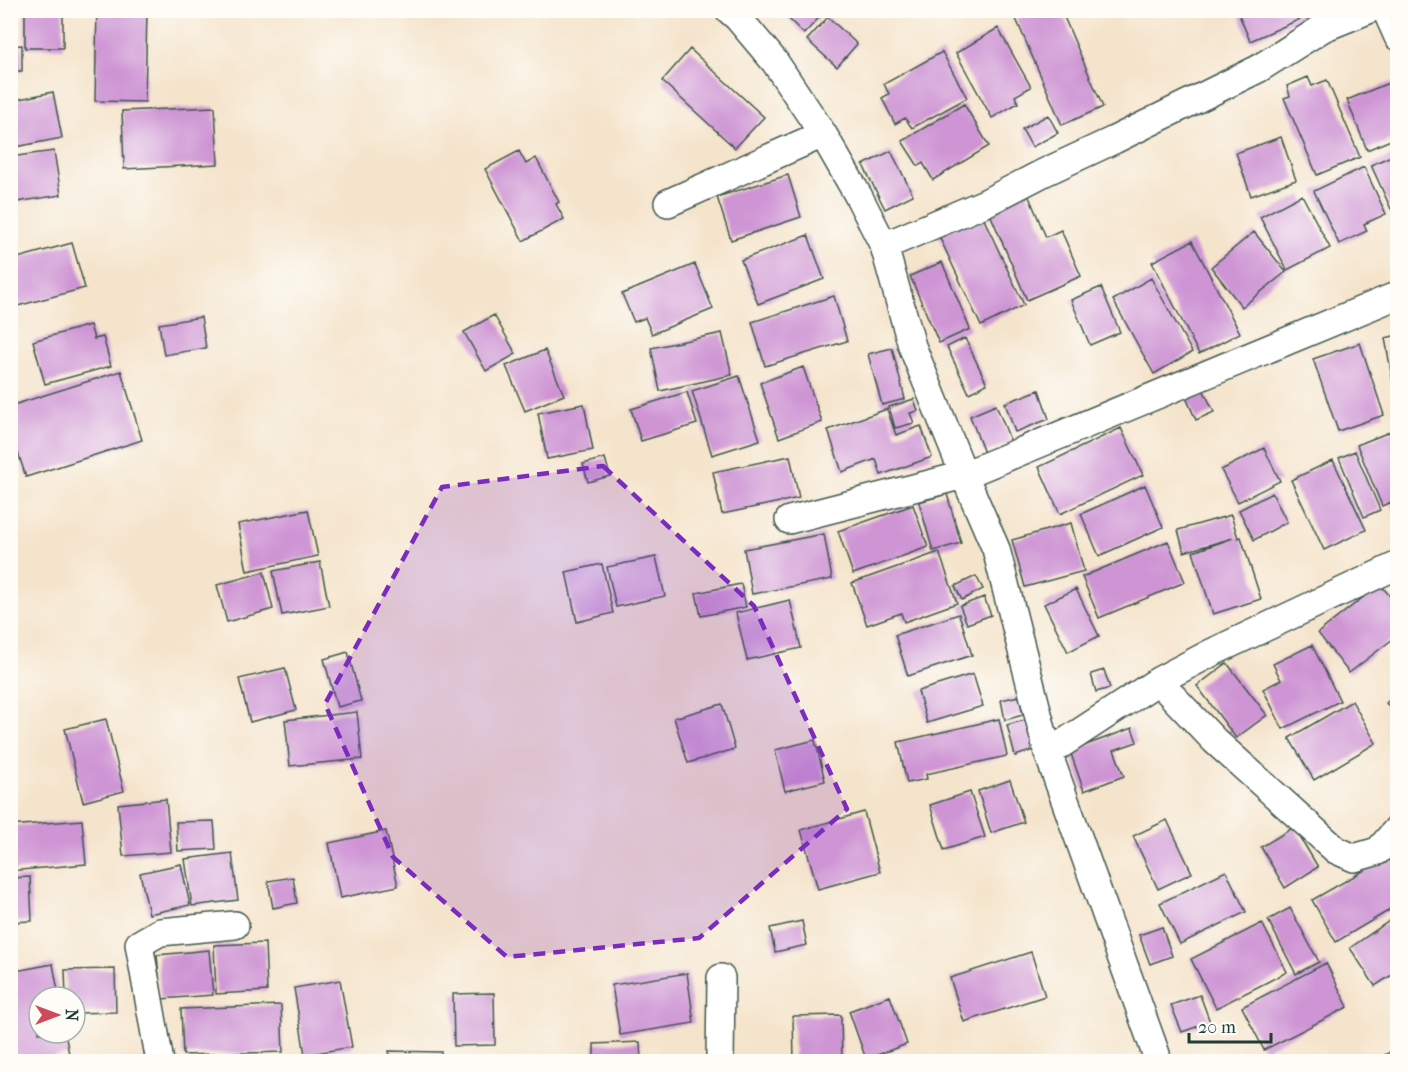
<svg xmlns="http://www.w3.org/2000/svg" width="1408" height="1072" font-family="'IM FELL French Canon',serif">
  <rect width="100%" height="100%" fill="#fdfcf7"/>
  <filter id="ink" filterUnits="userSpaceOnUse"><feTurbulence type="fractalNoise" baseFrequency=".0167" numOctaves="2"/><feDisplacementMap in="SourceGraphic" scale="12" xChannelSelector="R" yChannelSelector="G"/><feConvolveMatrix kernelMatrix="1 2 1 2 8 2 1 2 1" color-interpolation-filters="sRGB"/></filter>
  <filter id="wash" filterUnits="userSpaceOnUse"><feTurbulence type="fractalNoise" baseFrequency=".008" numOctaves="4" result="noise"/><feDisplacementMap in="SourceGraphic" scale="24" xChannelSelector="R" yChannelSelector="G"/><feGaussianBlur stdDeviation="1.35" result="paint"/><feColorMatrix in="noise" values="0 0 0 0 0 0 0 0 0 0 0 0 0 0 0 0 0 1.4 0 .05"/><feComposite in="paint" operator="in"/></filter>
  <g filter="url(#wash)">
    <rect width="100%" height="100%" fill="#f5e4cc"/>
    <g id="blocks">
      <!-- building -->
      <path fill="#ce94d4" d="M25,10H63V48H25Z
        M97,10H147L145,102L95,101Z
        M793,10H826L804,34L787,17Z
        M1036,10H1061L1103,107L1062,125L1016,19Z
        M1237,10H1321L1250,41Z
        M828,17L857,44L837,67L807,40Z
        M998,28L1031,87L1015,96L1018,103L992,118L956,53Z
        M22,45V71H10V46Z
        M690,49L764,117L735,148L662,81Z
        M942,52L967,98L912,128L905,118L895,124L882,98L889,94L884,84Z
        M1308,77L1312,86L1327,80L1360,157L1317,175L1284,98L1290,96L1287,86Z
        M1391,82L1398,99V137L1367,150L1347,100Z
        M53,92L62,138L10,148V101Z
        M964,104L989,146L933,180L923,163L918,166L902,141Z
        M215,107L218,164L124,169L122,111Z
        M1048,115L1058,133L1032,147L1022,129Z
        M1281,137L1296,180L1251,196L1236,153Z
        M54,151L61,195L10,203V157Z
        M519,151L526,164L536,158L559,202L556,204L564,219L523,241L485,169Z
        M891,151L913,195L885,209L863,165Z
        M1398,153V206L1391,209L1371,165Z
        M1364,167L1386,214L1364,224L1367,231L1339,244L1314,191Z
        M788,175L801,217L731,240L717,197Z
        M1027,192L1046,237L1061,230L1081,276L1027,300L988,209Z
        M1302,195L1330,248L1287,270L1260,217Z
        M981,213L1024,305L981,326L938,234Z
        M1398,220V234L1392,223Z
        M1254,232L1286,272L1242,307L1211,267Z
        M808,235L824,279L758,304L741,260Z
        M1192,241L1240,333L1199,354L1152,262Z
        M72,243L85,288L10,308V260Z
        M942,262L970,329L939,343L910,276Z
        M695,264L713,309L652,334L645,318L634,322L622,294Z
        M1151,278L1192,352L1154,374L1113,300Z
        M1101,287L1120,332L1090,345L1071,300Z
        M834,296L847,341L765,366L752,322Z
        M494,315L516,354L486,371L464,332Z
        M201,317L206,348L164,355L159,324Z
        M90,325L94,339L103,337L111,366L45,384L33,341Z
        M722,333L732,375L660,391L651,348Z
        M1398,335V400H1396L1385,338Z
        M965,338L987,384L969,393L947,347Z
        M1360,343L1384,415L1338,431L1313,359Z
        M892,348L905,399L882,405L868,354Z
        M545,350L564,395L525,411L506,366Z
        M803,367L822,422L779,438L760,383Z
        M121,371L142,440L26,477L10,428V406Z
        M739,376L760,440L712,455L692,391Z
        M1202,387L1214,412L1196,420L1185,395Z
        M1039,390L1049,419L1015,432L1005,403Z
        M687,392L697,424L641,441L631,409Z
        M914,399L918,411L910,413L914,423L895,428L889,407Z
        M584,404L593,450L547,459L538,413Z
        M996,405L1011,442L984,453L970,416Z
        M887,409L896,435L921,426L932,457L881,475L876,459L842,472L828,430Z
        M1121,428L1143,475L1060,514L1039,467Z
        M1397,429L1398,431L1397,517L1391,502L1382,506L1357,445Z
        M1264,448L1280,481L1238,502L1221,470Z
        M1355,451L1380,510L1364,517L1339,458Z
        M790,456L799,498L722,514L713,472Z
        M605,458L610,476L588,482L583,464Z
        M1333,460L1366,530L1324,550L1291,480Z
        M1145,485L1163,527L1099,556L1081,514Z
        M1272,493L1287,522L1254,540L1239,510Z
        M947,494L961,543L933,551L919,502Z
        M913,505L928,547L853,574L838,531Z
        M308,510L318,556L247,571L238,524Z
        M1231,515L1238,538L1241,537L1261,599L1213,614L1193,552L1233,538L1184,552L1178,530Z
        M1071,523L1084,571L1025,587L1012,540Z
        M824,534L832,579L752,594L744,549Z
        M1168,541L1185,582L1099,618L1082,577Z
        M939,552L957,603L904,622L901,613L867,625L852,583Z
        M656,557L665,596L616,607L607,567Z
        M320,562L329,606L282,615L273,571Z
        M602,564L613,613L577,622L566,572Z
        M264,572L273,609L227,622L217,585Z
        M976,576L983,589L962,600L955,586Z
        M741,584L746,607L701,616L696,593Z
        M1380,584L1398,606V635L1349,673L1318,633Z
        M1076,589L1099,636L1068,652L1044,604Z
        M984,597L991,615L967,624L960,606Z
        M790,600L801,648L747,660L736,613Z
        M959,614L972,655L908,676L895,635Z
        M1312,645L1340,701L1283,729L1263,689L1281,680L1273,664Z
        M348,652L361,701L337,707L324,659Z
        M1227,663L1267,715L1236,738L1197,686Z
        M285,668L296,710L250,722L239,679Z
        M1104,670L1110,688L1096,692L1091,674Z
        M973,674L983,706L927,723L918,691Z
        M1398,693V716L1386,703Z
        M1019,696L1023,715L1005,720L1001,700Z
        M1352,701L1376,743L1314,780L1289,738Z
        M722,704L735,749L688,763L674,718Z
        M357,712L362,759L290,766L285,720Z
        M106,719L124,791L83,802L65,729Z
        M999,719L1007,756L926,774L927,779L907,783L898,742Z
        M1029,719L1037,749L1015,756L1007,725Z
        M1132,728L1137,742L1114,750L1124,776L1084,791L1070,751Z
        M815,740L825,781L785,791L775,750Z
        M1010,780L1024,822L991,833L978,791Z
        M970,792L985,837L944,850L930,805Z
        M166,799L171,852L123,856L118,804Z
        M864,812L880,872L818,889L801,830Z
        M82,820L86,864L10,871V826Z
        M1167,820L1192,873L1158,889L1133,836Z
        M214,821L216,849L178,851L176,822Z
        M1294,827L1318,867L1285,888L1261,847Z
        M386,831L398,886L340,898L329,843Z
        M1398,851V904L1388,910V911L1336,942L1312,900Z
        M232,853L238,900L192,906L185,859Z
        M181,864L190,905L149,914L140,873Z
        M1226,871L1246,912L1180,944L1160,903Z
        M30,877L32,921L10,922V878Z
        M293,877L297,903L273,908L268,881Z
        M1290,908L1319,962L1296,974L1268,920Z
        M1398,915V971L1375,986L1350,948Z
        M802,921L807,945L775,952L770,928Z
        M1262,923L1287,972L1216,1008L1191,959Z
        M1162,927L1172,956L1150,964L1139,935Z
        M265,943L267,991L216,994L214,945Z
        M209,950L213,995L161,999L157,955Z
        M1031,952L1045,996L964,1022L950,978Z
        M1326,963L1348,1007L1264,1050L1242,1007Z
        M53,964L59,997H39V1033H65L69,1054L30,1062H14L10,1044V972Z
        M115,969L116,1012L75,1013V997H66L65,970Z
        M687,973L694,1023L620,1035L612,985Z
        M340,980L352,1047L305,1055L294,988Z
        M494,993L495,1045L454,1046L453,994Z
        M1200,995L1210,1022L1182,1032L1171,1005Z
        M890,996L907,1044L866,1059L849,1011Z
        M281,1005L283,1052L183,1055L181,1009Z
        M841,1015L842,1062H794L793,1016Z
        M640,1042L641,1062H594V1044Z
        M1398,1048V1062H1371Z
        M389,1051L441,1052V1062H389Z"/>
    </g>
  </g>
  <g filter="url(#ink)">
    <use href="#blocks" fill-opacity="0" stroke="#3f564b" stroke-width="1.5"/>
    <g fill="none" stroke-linecap="round" stroke-linejoin="round">
      <!-- minor casing -->
      <g stroke="#3f564b" stroke-width="30">
        <path id="minor" d="M729,10L738,18L775,62L823,134L859,197L884,246L912,346L964,475L996,549L1048,753L1156,1054L1157,1062
          M1386,10L1398,37
          M668,203L823,134
          M884,246L985,203L1043,173L1114,140L1258,69L1323,28L1368,10
          M789,520L964,475L1398,295
          M1158,681L1215,741L1336,850L1354,858L1378,851L1398,828
          M1048,753L1158,681L1211,653L1398,565
          M160,1062L139,944L160,932L235,925
          M720,1062L721,978"/>
      </g>
      <!-- minor -->
      <use href="#minor" stroke="#fff" stroke-width="27"/>
    </g>
  </g>
  <!-- marked area -->
  <path fill="#7b2cbf" fill-opacity="0.2" stroke="#7b2cbf" stroke-width="4.5" stroke-dasharray="12 8" stroke-linejoin="round" d="M603,466L754,606L847,809L699,938L507,957L393,857L325,704L442,487Z"/>
  <!-- margin -->
  <rect width="1408" height="1072" fill="none" stroke="#fdfcf7" stroke-width="36"/>
  <!-- north arrow -->
  <g transform="translate(57 1015) rotate(90)"><circle r="28" fill="#fdfcf7" stroke="#a4b0a9" stroke-width="1.5"/>
  <path d="M0-4.5L10 22L0 15L-10 22Z" fill="#d1495b"/>
  <text y="-9" font-size="16" font-weight="bold" text-anchor="middle" fill="#1f3d34">N</text>
  </g>
  <!-- scale -->
  <path d="M1189 1033v9h82v-9" fill="none" stroke="#1f3d34" stroke-width="3"/>
  <text x="1198" y="1033" font-size="18" fill="#1f3d34" stroke="#fdfcf7" stroke-width="4.5" paint-order="stroke">20 m</text>
</svg>
